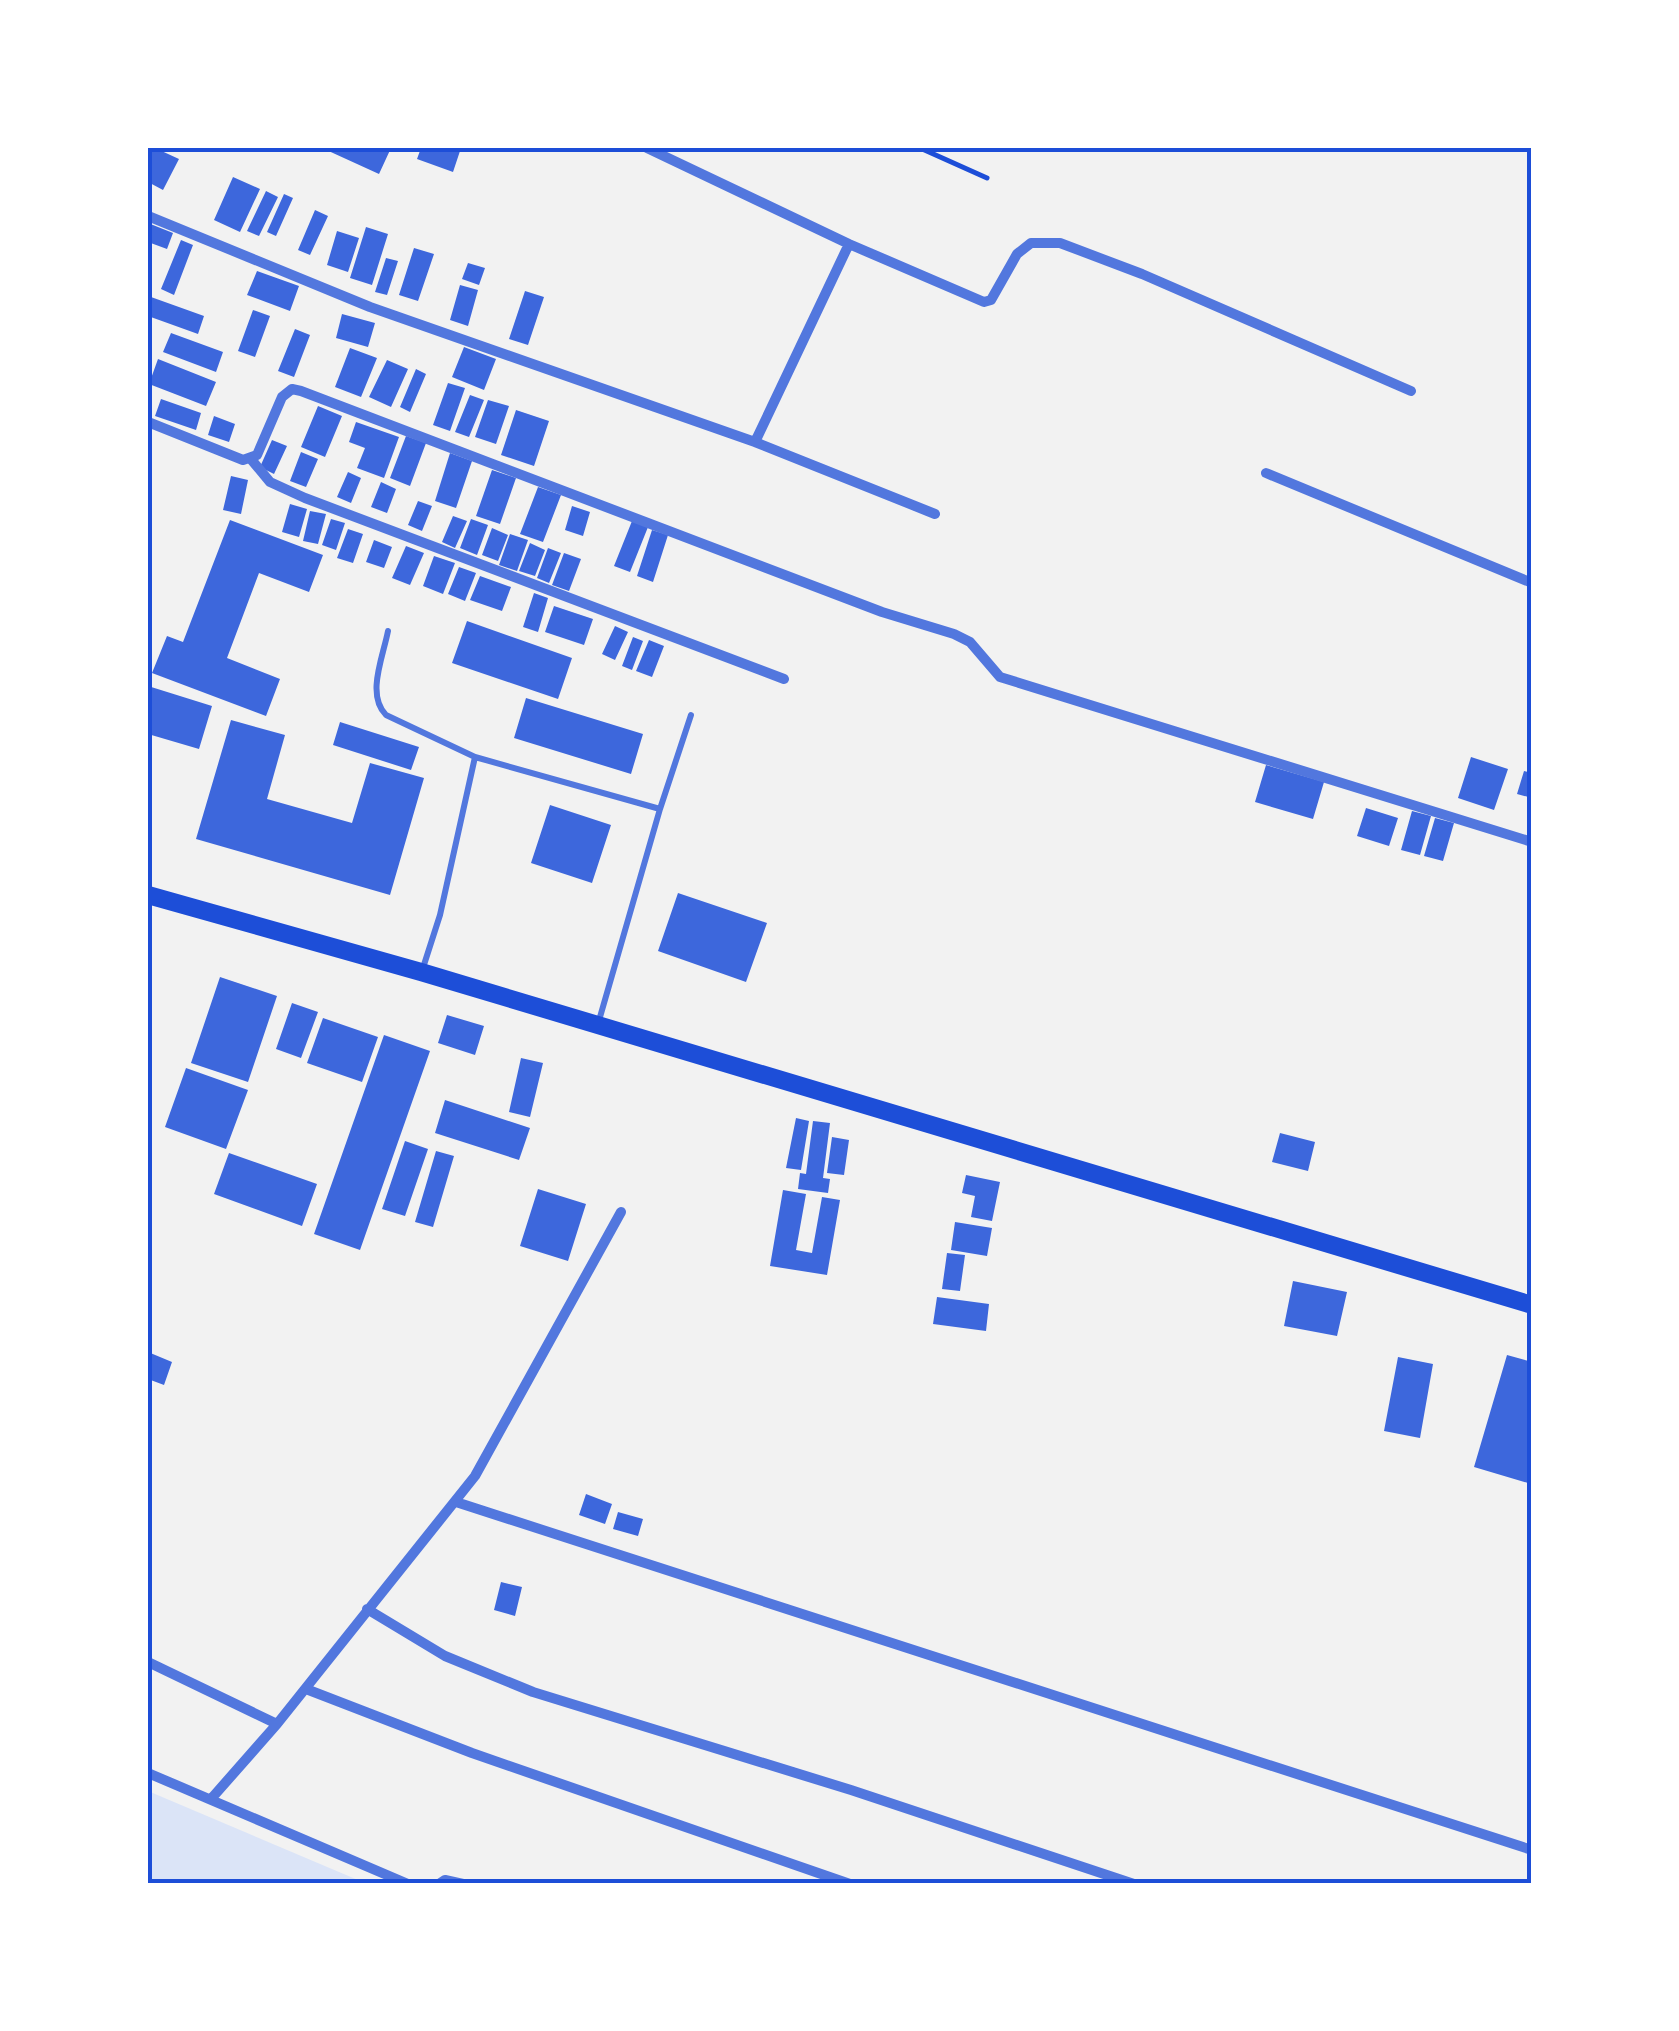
<svg xmlns="http://www.w3.org/2000/svg" width="1679" height="2031" font-family="'Golos Text',sans-serif">
  <rect width="100%" height="100%" fill="#f2f2f2"/>
  <!-- green -->
  <path fill="#dbe4f7" d="M148,1791L365,1883H148Z"/>
  <!-- building -->
  <path fill="#3d67dc" d="M148,148H155L179,159L163,190L148,182Z
    M322,148H391L379,174Z
    M421,148H461L453,172L417,159Z
    M233,177L260,189L240,232L214,220Z
    M266,191L278,197L259,236L247,231Z
    M284,194L293,198L276,236L267,232Z
    M315,210L328,216L310,255L298,250Z
    M148,223L173,233L167,249L148,242Z
    M366,227L388,234L372,285L350,278Z
    M337,231L359,238L348,272L327,265Z
    M181,240L193,245L174,295L161,289Z
    M414,248L434,254L418,301L399,295Z
    M386,258L398,261L387,295L375,292Z
    M468,263L485,268L479,285L462,279Z
    M257,271L299,286L290,311L247,295Z
    M460,285L478,290L468,326L450,320Z
    M525,291L544,297L528,345L509,339Z
    M151,297L204,316L198,334L148,316Z
    M253,310L270,316L255,357L238,351Z
    M342,314L375,323L368,347L336,338Z
    M295,329L310,335L294,377L278,371Z
    M171,333L223,352L216,372L163,352Z
    M464,347L496,359L484,390L452,377Z
    M350,348L377,358L361,397L335,387Z
    M158,359L216,382L206,406L149,384Z
    M387,360L408,369L391,407L369,397Z
    M416,369L426,374L410,412L400,407Z
    M448,383L465,388L450,431L433,425Z
    M470,395L484,400L469,437L455,432Z
    M161,399L201,413L196,430L155,416Z
    M488,400L509,406L496,444L475,437Z
    M318,406L342,416L325,457L301,447Z
    M516,410L549,421L534,466L501,455Z
    M214,416L235,424L229,442L208,435Z
    M356,422L399,437L384,478L357,468L365,448L349,442Z
    M406,436L426,443L410,486L390,478Z
    M272,440L287,446L274,474L260,467Z
    M301,452L318,459L306,487L290,481Z
    M450,453L472,461L456,508L435,501Z
    M492,470L516,478L500,524L476,516Z
    M348,472L361,478L351,503L337,497Z
    M231,476L248,480L241,514L223,510Z
    M381,482L396,489L387,513L371,507Z
    M538,487L561,495L543,542L520,534Z
    M418,501L432,506L422,531L408,525Z
    M290,504L307,509L299,537L282,532Z
    M572,506L590,512L583,536L565,530Z
    M310,511L326,514L318,544L303,541Z
    M453,516L467,521L455,548L442,542Z
    M331,519L345,523L336,550L322,545Z
    M471,519L488,525L477,555L460,548Z
    M230,520L323,555L309,592L259,573L227,658L280,679L266,716L152,673L167,636L183,642Z
    M632,521L648,527L630,572L614,566Z
    M492,528L508,535L498,561L482,555Z
    M348,529L363,534L353,563L337,558Z
    M652,530L668,535L653,582L637,576Z
    M510,534L528,540L517,571L499,565Z
    M374,540L392,547L384,568L366,562Z
    M530,543L545,550L535,576L519,571Z
    M406,546L424,553L410,585L392,578Z
    M548,548L561,553L549,583L537,578Z
    M564,553L581,559L569,591L552,585Z
    M434,556L455,563L443,594L423,586Z
    M459,567L476,573L465,601L448,594Z
    M480,576L511,587L502,611L470,600Z
    M534,593L548,598L538,632L523,627Z
    M554,606L593,619L584,645L545,632Z
    M467,621L572,658L558,699L452,663Z
    M615,626L628,632L615,660L602,654Z
    M633,637L643,641L632,670L622,666Z
    M649,640L664,646L652,677L636,671Z
    M148,686L212,706L199,749L148,734Z
    M526,698L643,734L631,774L514,738Z
    M231,720L285,735L267,799L352,823L370,763L424,778L390,895L196,839Z
    M340,722L419,747L411,770L333,745Z
    M1471,757L1508,769L1494,810L1458,798Z
    M1266,765L1324,782L1313,819L1255,802Z
    M1524,771L1532,773V798L1517,794Z
    M550,805L611,825L592,883L531,863Z
    M1366,808L1398,818L1389,846L1357,836Z
    M1412,811L1431,816L1420,855L1401,850Z
    M1435,818L1454,823L1443,861L1424,856Z
    M678,893L767,923L746,982L658,951Z
    M220,977L277,996L248,1082L191,1063Z
    M292,1003L318,1012L301,1058L276,1049Z
    M447,1015L484,1026L475,1055L438,1043Z
    M323,1018L378,1037L362,1082L307,1063Z
    M384,1035L430,1051L360,1250L314,1234Z
    M521,1058L543,1063L530,1117L509,1112Z
    M186,1068L248,1090L226,1149L165,1127Z
    M445,1100L530,1128L519,1160L435,1133Z
    M796,1118L809,1121L801,1170L786,1168Z
    M813,1121L830,1123L823,1178L830,1179L828,1193L798,1189L800,1173L806,1174Z
    M1280,1133L1315,1142L1308,1171L1272,1162Z
    M832,1137L849,1140L844,1175L827,1173Z
    M405,1141L428,1149L405,1216L382,1209Z
    M436,1151L454,1156L433,1227L415,1222Z
    M229,1153L317,1184L302,1226L214,1194Z
    M966,1175L1000,1182L992,1221L971,1217L975,1196L962,1193Z
    M538,1189L586,1204L568,1261L520,1246Z
    M783,1190L806,1194L796,1250L812,1253L822,1197L840,1200L827,1275L770,1266Z
    M955,1222L992,1228L987,1256L951,1250Z
    M947,1253L965,1255L960,1291L942,1289Z
    M1293,1281L1347,1292L1337,1336L1284,1326Z
    M937,1297L989,1304L986,1331L933,1324Z
    M148,1352L172,1362L164,1385L148,1379Z
    M1507,1355L1532,1362V1471L1528,1483L1474,1467Z
    M1398,1357L1433,1364L1420,1438L1384,1431Z
    M586,1494L612,1504L605,1524L579,1515Z
    M618,1512L643,1519L638,1536L613,1529Z
    M501,1582L522,1587L515,1616L494,1610Z"/>
  <g fill="none" stroke-linecap="round" stroke-linejoin="round">
    <!-- path -->
    <path stroke="#1d4ed8" stroke-width="5" d="M920,148L987,178"/>
    <!-- service -->
    <path stroke="#5277de" stroke-width="6" d="M388,631C383,657 366,695 386,715L475,757L440,915L422,971
      M475,757L660,809
      M598,1024L660,809L691,715"/>
    <!-- minor -->
    <path stroke="#5277de" stroke-width="10" d="M647,148L849,244L984,302L991,300L1017,254L1031,243H1060L1142,274L1411,391
      M148,216L370,307L755,442L935,514
      M148,422L243,460L257,455L282,397L292,389L301,391L882,612L954,634L970,642L1000,677L1532,842
      M755,442L849,244
      M250,458L270,482L305,498L784,679
      M1266,473L1532,583
      M456,1502L1532,1850
      M367,1609L445,1656L533,1692L851,1790L1134,1884
      M148,1662L277,1724
      M306,1689L472,1753L850,1884
      M148,1773L408,1884
      M211,1799L277,1724L475,1476L621,1212
      M439,1884L445,1880L463,1884"/>
    <!-- secondary -->
    <path stroke="#1d4ed8" stroke-width="18" d="M148,895L421,972L1532,1305"/>
  </g>
  <!-- border -->
  <rect width="1679" height="2031" fill="none" stroke="#ffffff" stroke-width="300"/>
  <rect x="150" y="150" width="1379" height="1731" fill="none" stroke="#1d4ed8" stroke-width="4"/>
</svg>
